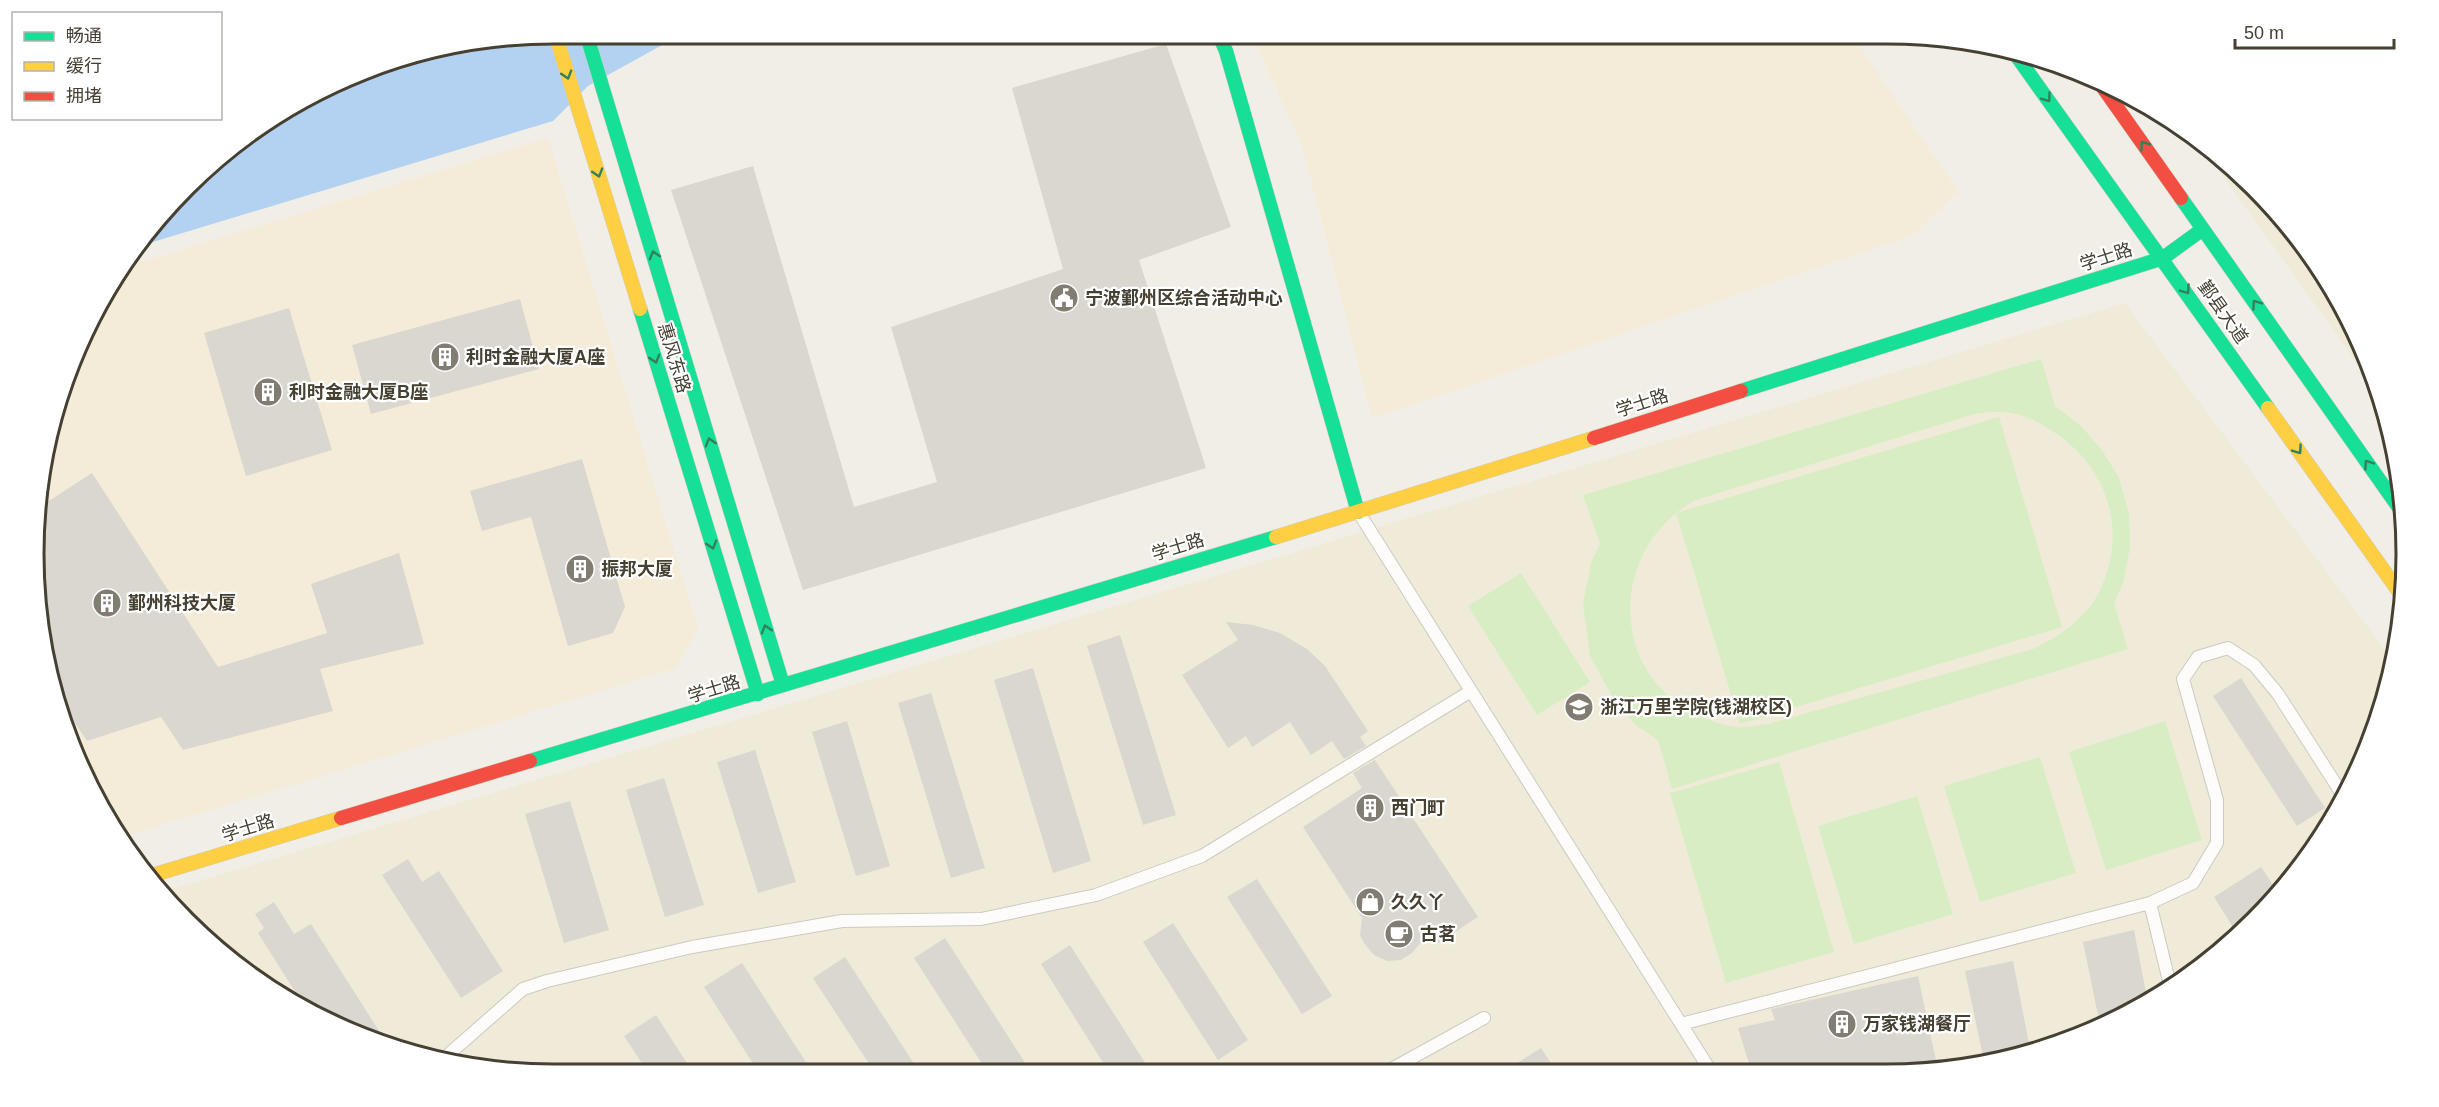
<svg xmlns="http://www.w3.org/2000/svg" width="2439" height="1107" font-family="Helvetica,'Noto Sans SC',sans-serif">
  <rect width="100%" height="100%" fill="#f0eee6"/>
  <!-- commercial -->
  <path fill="#f4ecd8" d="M1251,33H1850L1958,191L1912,236L1372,418L1302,145Z
    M548,138L698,629L676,668L122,837L103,813L61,721L38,622L43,452L103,294L125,267Z"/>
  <!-- education -->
  <path fill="#efebd8" d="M2195,137L2253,185L2318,264L2366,354L2379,394Z
    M2125,303L2394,662L2367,752L2299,870L2203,966L2085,1034L1954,1069L553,1074L452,1064L355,1035L211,945L166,891Z"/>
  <!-- green -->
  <path fill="#d9edc4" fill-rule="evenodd" d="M2041,359L2055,406L2079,424L2102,450L2119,478L2129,514L2130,547L2123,583L2114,603L2128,649L1672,789L1658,740L1636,725L1617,705L1590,656L1583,603L1592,560L1600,544L1583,495ZM1989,412C1998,412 2008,412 2016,414C2027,416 2039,423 2049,429C2108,464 2130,532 2098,594C2084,620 2058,637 2033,649L1768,724C1757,725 1746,728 1736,727C1724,726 1712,721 1701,716C1606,676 1609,546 1696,500L1974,414Z
    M1999,417L2062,627L1740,724L1676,513Z
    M1521,573L1590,682L1537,715L1468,606Z
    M2165,721L2202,840L2106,870L2069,752Z
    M2040,757L2076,873L1980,902L1944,786Z
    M1779,762L1834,952L1726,983L1670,793Z
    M1917,796L1953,914L1854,944L1818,826Z"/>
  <!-- water -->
  <path fill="#b3d2f1" d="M554,33H684L588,86L553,121L143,245L211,162L294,103L375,66L401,58Z"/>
  <!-- building -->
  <path fill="#d9d7cf" d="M1166,44L1231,227L1139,260L1206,468L803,590L671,190L753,166L854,507L937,482L891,327L1063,269L1012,88Z
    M520,299L539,369L371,414L352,345Z
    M289,308L332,450L246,476L204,333Z
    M582,459L625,607L613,633L568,646L531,517L482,531L470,491Z
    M92,473L218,667L327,633L311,584L399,553L424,644L320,669L333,711L183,750L161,717L87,741L53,690L38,622L41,506Z
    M1226,622L1253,625L1280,633L1307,649L1325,666L1368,731L1360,737L1366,746L1344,759L1332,741L1311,755L1290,722L1252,747L1246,736L1228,748L1182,675L1238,640Z
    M1120,635L1176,815L1143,825L1087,646Z
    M1033,668L1091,861L1053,873L994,680Z
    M2241,678L2325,808L2297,826L2213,696Z
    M931,693L985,868L951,878L898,703Z
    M847,721L890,866L856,876L812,732Z
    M755,750L796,882L758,893L717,762Z
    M1375,760L1478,917L1435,945L1428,934L1412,953L1401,960L1387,961L1374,955L1364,943L1360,935L1362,918L1303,827L1362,788L1353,773Z
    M664,778L704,905L665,917L626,790Z
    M570,801L609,930L564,943L525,814Z
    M408,859L422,882L439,871L503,971L461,998L382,875Z
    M2261,867L2277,891L2236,932L2214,897Z
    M1257,879L1332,996L1302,1014L1227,897Z
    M274,902L294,934L311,924L388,1045L355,1035L301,1001L258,933L264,928L255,914Z
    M1173,923L1248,1040L1218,1060L1143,942Z
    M2134,930L2147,998L2100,1025L2083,942Z
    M945,938L1031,1072L988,1073L914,958Z
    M1070,945L1151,1072H1109L1041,964Z
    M845,957L920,1073H875L813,978Z
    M2013,961L2030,1049L1984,1061L1965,971Z
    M742,963L813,1073H759L704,987Z
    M1918,976L1938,1070H1751L1738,1028L1775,1020L1771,1009Z
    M656,1015L694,1074H649L624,1036Z
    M1541,1048L1556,1071H1505Z"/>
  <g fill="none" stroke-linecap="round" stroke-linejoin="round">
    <!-- lane casing -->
    <g stroke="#cccac2" stroke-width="14">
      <path id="lane" d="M1359,513L1710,1070
        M2150,903L2170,985
        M1681,1024L2150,903L2193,883L2217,843V800L2183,679L2198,657L2228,648L2254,665L2278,694L2342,794
        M441,1061L523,989L547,981L692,947L842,921L981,919L1096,895L1202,856L1471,691
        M1388,1071L1484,1018"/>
    </g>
    <!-- fast casing -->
    <g stroke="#d0ccbd" stroke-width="15">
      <path id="fast" d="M586,33L783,685
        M1218,33L1226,51L1358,512
        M2013,51L2268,408
        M2181,198L2402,512
        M640,309L758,694
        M1741,391L2163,258L2203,229
        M530,761L1276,537"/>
    </g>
    <!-- slow casing -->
    <g stroke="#d0ccbd" stroke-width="15">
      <path id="slow" d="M555,33L640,309
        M2268,408L2402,596
        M1276,537L1594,438
        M153,875L341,818"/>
    </g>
    <!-- jam casing -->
    <g stroke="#d0ccbd" stroke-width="15">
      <path id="jam" d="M2097,79L2181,198
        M1594,438L1741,391
        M341,818L530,761"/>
    </g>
    <!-- lane -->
    <use href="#lane" stroke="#fdfcfb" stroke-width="12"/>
    <!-- fast -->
    <use href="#fast" stroke="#16e098" stroke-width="14"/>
    <!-- slow -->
    <use href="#slow" stroke="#ffcf43" stroke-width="14"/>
    <!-- jam -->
    <use href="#jam" stroke="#f24e42" stroke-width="14"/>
  </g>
  <!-- one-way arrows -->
  <defs><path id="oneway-chevron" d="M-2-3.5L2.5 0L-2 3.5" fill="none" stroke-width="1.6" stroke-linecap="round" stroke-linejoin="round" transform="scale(1.5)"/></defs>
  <g stroke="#33805b">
    <use href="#oneway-chevron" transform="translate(567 75) rotate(73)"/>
    <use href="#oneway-chevron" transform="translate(2047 98) rotate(54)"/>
    <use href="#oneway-chevron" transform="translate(2144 145) rotate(-125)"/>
    <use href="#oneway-chevron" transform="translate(598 173) rotate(73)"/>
    <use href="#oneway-chevron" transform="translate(654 255) rotate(-107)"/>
    <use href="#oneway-chevron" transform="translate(2186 290) rotate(55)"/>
    <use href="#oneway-chevron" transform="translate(2256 304) rotate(-125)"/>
    <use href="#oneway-chevron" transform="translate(655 359) rotate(73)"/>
    <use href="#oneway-chevron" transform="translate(710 442) rotate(-107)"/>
    <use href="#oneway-chevron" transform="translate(2298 450) rotate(55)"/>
    <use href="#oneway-chevron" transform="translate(2368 464) rotate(-125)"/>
    <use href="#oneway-chevron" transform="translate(712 545) rotate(73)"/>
    <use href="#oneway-chevron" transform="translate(766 629) rotate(-107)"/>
  </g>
  <!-- icons -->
  <defs>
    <g id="civic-disc" transform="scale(1.5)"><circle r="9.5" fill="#827d72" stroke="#fff"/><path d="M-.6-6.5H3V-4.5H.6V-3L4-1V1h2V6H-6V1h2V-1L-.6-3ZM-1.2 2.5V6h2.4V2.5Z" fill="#fff"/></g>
    <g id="building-disc" transform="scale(1.5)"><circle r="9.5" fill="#827d72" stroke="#fff"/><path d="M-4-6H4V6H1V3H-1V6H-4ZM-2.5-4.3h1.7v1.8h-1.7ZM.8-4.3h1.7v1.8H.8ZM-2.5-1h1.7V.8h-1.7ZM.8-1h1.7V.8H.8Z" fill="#fff"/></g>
    <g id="university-disc" transform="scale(1.5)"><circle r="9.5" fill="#827d72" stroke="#fff"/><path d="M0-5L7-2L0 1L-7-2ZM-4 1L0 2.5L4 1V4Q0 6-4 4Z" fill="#fff"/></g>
    <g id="shop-disc" transform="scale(1.5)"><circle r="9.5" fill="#827d72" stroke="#fff"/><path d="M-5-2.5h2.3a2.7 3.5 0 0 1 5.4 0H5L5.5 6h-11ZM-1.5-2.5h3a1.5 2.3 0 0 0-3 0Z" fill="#fff"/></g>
    <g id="cafe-disc" transform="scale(1.5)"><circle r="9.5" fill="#827d72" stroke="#fff"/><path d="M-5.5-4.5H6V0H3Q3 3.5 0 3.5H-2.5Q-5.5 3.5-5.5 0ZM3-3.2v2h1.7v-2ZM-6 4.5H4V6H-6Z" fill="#fff"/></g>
  </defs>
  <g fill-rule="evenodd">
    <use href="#civic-disc" x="1064" y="298"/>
    <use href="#building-disc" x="445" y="357"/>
    <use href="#building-disc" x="268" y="392"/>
    <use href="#building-disc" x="580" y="569"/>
    <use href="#building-disc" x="107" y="603"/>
    <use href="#university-disc" x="1579" y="707"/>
    <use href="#building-disc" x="1370" y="808"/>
    <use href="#shop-disc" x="1370" y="902"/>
    <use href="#cafe-disc" x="1399" y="934"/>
    <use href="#building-disc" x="1842" y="1024"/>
  </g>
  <g text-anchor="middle" stroke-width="4.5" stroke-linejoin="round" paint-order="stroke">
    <!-- street labels -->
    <g font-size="18" fill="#464033" stroke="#fff">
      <text transform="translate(2106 257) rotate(-18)" y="6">学士路</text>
      <text transform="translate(2223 312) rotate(55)" y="6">鄞县大道</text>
      <text transform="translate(674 358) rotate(73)" y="6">惠风东路</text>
      <text transform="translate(1642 403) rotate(-18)" y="6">学士路</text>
      <text transform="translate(1178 547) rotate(-17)" y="6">学士路</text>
      <text transform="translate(714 689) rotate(-17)" y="6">学士路</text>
      <text transform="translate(248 828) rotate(-17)" y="6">学士路</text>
    </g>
    <!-- poi labels -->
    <g font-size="18" font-weight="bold" fill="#464033" stroke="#fff" text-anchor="start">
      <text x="1085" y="304">宁波鄞州区综合活动中心</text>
      <text x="466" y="363">利时金融大厦A座</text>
      <text x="289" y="398">利时金融大厦B座</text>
      <text x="601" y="575">振邦大厦</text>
      <text x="128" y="609">鄞州科技大厦</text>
      <text x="1600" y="713">浙江万里学院(钱湖校区)</text>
      <text x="1391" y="814">西门町</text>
      <text x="1391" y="908">久久丫</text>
      <text x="1420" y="940">古茗</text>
      <text x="1863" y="1030">万家钱湖餐厅</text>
    </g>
  </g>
  <!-- crop -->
  <path d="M0 0H2439V1107H0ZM554 44H1886A510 510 0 0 1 2396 554V554A510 510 0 0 1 1886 1064H554A510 510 0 0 1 44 554V554A510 510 0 0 1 554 44Z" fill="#fff" fill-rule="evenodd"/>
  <path fill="none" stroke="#464033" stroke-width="3" d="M554 44H1886A510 510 0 0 1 2396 554V554A510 510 0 0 1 1886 1064H554A510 510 0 0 1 44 554V554A510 510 0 0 1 554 44Z"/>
  <!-- legend -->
  <rect x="12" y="12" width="210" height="108" fill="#ffffff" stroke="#b5b3ad" stroke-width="1.5"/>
  <rect x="24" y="32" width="30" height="9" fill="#16e098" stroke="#b5b3ad" stroke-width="1.5"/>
  <text x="66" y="42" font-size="18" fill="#464033">畅通</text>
  <rect x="24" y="62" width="30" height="9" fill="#ffcf43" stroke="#b5b3ad" stroke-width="1.5"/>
  <text x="66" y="72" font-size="18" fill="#464033">缓行</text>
  <rect x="24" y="92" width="30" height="9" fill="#f24e42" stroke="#b5b3ad" stroke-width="1.5"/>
  <text x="66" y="102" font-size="18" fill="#464033">拥堵</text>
  <!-- scale -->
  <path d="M2235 39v9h159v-9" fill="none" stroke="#464033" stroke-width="3"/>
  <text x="2244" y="39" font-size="18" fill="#464033" stroke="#ffffff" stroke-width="4.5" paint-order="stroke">50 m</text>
</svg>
